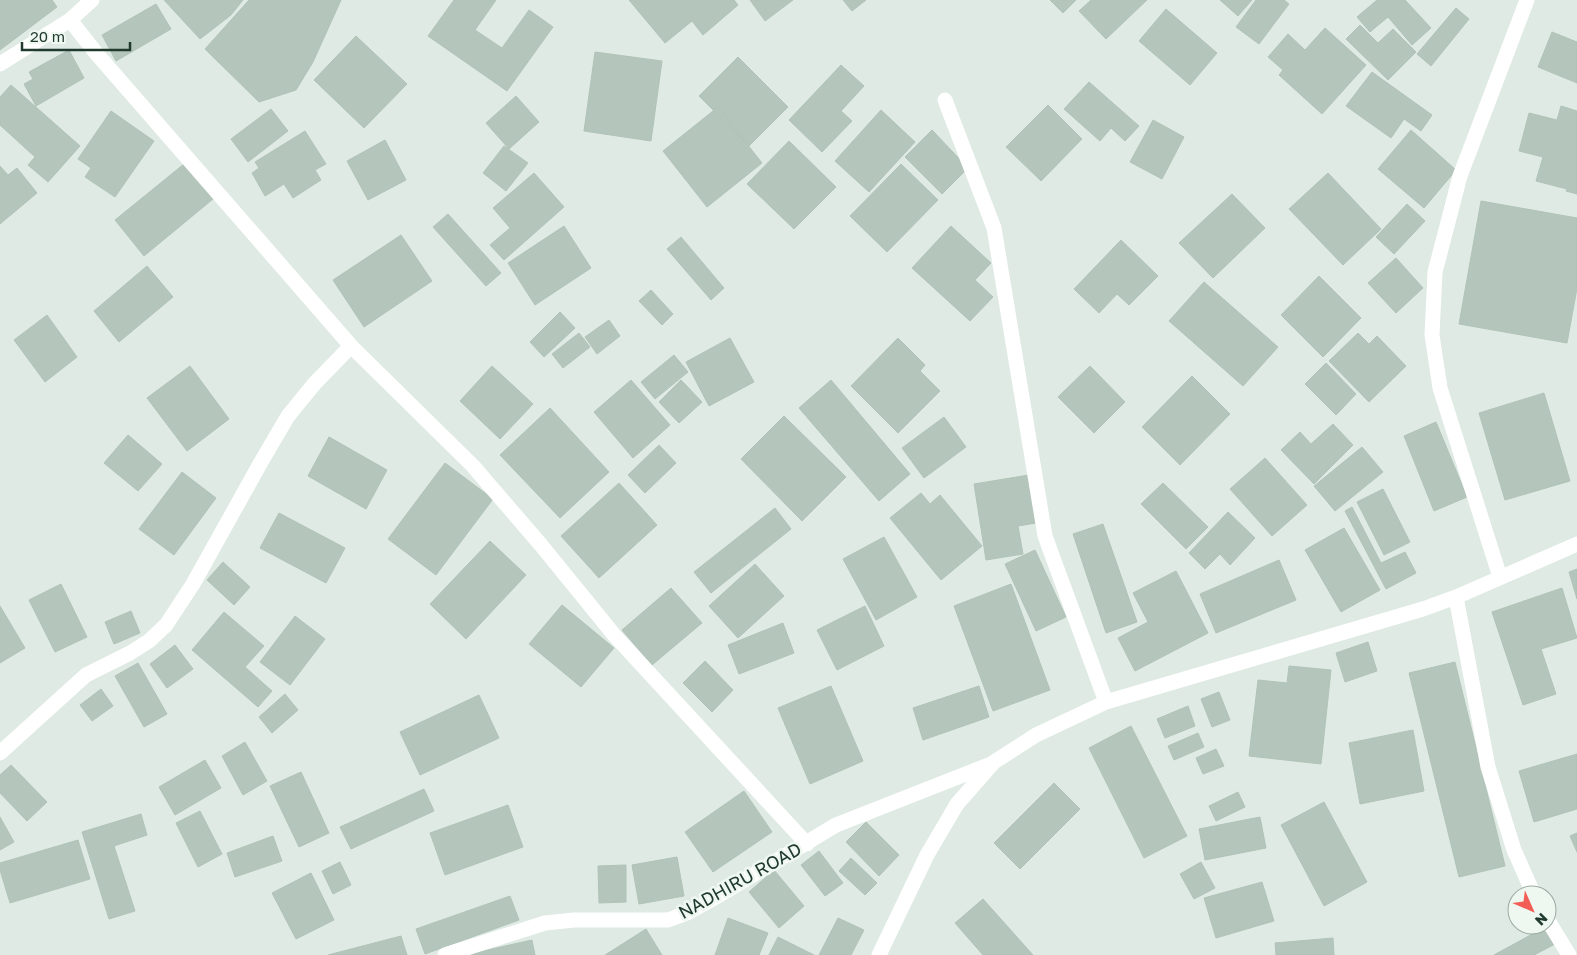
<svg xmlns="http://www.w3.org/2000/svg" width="1577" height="955" font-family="'Golos Text',sans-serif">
  <rect width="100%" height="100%" fill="#deeae3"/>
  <!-- building -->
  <path fill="#b4c5bb" stroke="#b1c3b8" d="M0,0H52L57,7L0,50Z
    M164,0H243L231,15L200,39Z
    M249,0H341L313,62L296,90L259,102L205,49Z
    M454,0H496L475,30L502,48L529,10L553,27L507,91L428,36Z
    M629,0H734L738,5L703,35L692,21L665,43Z
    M750,0H793L765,21Z
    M843,0H866L852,11Z
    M1050,0H1076L1063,13Z
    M1091,0H1147L1106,39L1079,11Z
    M1220,0H1252L1238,16Z
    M1256,0H1284L1289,4L1259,44L1236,27Z
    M1377,0H1405L1431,28L1412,45L1388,17L1370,32L1357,17Z
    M156,4L171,29L116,61L102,35Z
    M1456,8L1469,19L1431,66L1417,54Z
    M1166,9L1217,53L1190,85L1139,41Z
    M1360,25L1378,43L1393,29L1416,52L1388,80L1346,39Z
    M1325,28L1366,65L1322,114L1279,75L1283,70L1268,57L1288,34L1305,50Z
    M1552,32L1577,42V83L1538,67Z
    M356,36L407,84L364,128L314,80Z
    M69,50L84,78L36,106L24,84L33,79L29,72Z
    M595,52L662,61L651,141L584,131Z
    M738,57L788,107L749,146L699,96Z
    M841,65L864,86L841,111L852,121L822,152L789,120Z
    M1372,72L1432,115L1421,131L1404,119L1391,138L1346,106Z
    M1089,82L1139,126L1125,141L1111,128L1100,141L1064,109Z
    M11,85L80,146L48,182L28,165L35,157L0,125V97Z
    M516,96L539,122L509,149L486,123Z
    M1048,105L1082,139L1041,181L1006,147Z
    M1561,106L1577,111V194L1566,191L1567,189L1536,181L1543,157L1519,151L1529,113L1557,120Z
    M718,107L762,163L707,207L663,151Z
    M271,109L288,131L248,162L231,139Z
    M881,110L915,142L869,192L835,161Z
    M111,111L154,141L115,197L85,177L91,168L78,159Z
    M1153,120L1184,137L1162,179L1130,162Z
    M932,130L968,168L942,194L905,157Z
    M1411,130L1456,170L1424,208L1378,169Z
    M305,131L326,164L315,170L321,180L293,198L284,184L265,196L252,173L259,168L255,162Z
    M385,140L406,180L368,200L347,161Z
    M789,141L836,187L794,229L747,184Z
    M504,146L528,163L506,191L483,173Z
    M184,164L213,199L144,256L115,220Z
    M901,164L938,200L887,252L850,216Z
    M0,166L8,175L17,168L37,193L0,224Z
    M534,173L564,207L504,260L490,245L510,228L493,208Z
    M1328,173L1381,229L1343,265L1289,209Z
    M1232,194L1265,228L1213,278L1179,243Z
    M1481,201L1577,218V288L1567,343L1459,324Z
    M1407,204L1425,221L1394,254L1376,237Z
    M448,214L501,273L486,286L433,227Z
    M564,226L591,268L535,305L508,263Z
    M951,226L991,263L975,280L993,297L970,321L912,268Z
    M401,235L432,281L364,327L333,280Z
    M681,237L724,288L711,300L667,249Z
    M1121,240L1158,276L1129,305L1117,294L1099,313L1074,289Z
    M1396,258L1423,288L1396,313L1368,283Z
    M147,266L173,297L119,342L94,311Z
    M1319,276L1361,318L1323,357L1281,315Z
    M1204,282L1278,347L1243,386L1169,321Z
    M651,290L673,314L662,325L639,301Z
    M560,312L575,328L544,357L530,342Z
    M47,315L77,357L45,382L14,340Z
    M609,320L620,336L597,354L585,337Z
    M579,333L590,347L563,368L552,354Z
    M1358,333L1369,344L1377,336L1406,366L1369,402L1329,361Z
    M730,338L754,382L709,406L686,362Z
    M898,338L925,365L920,371L940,391L898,433L851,386Z
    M674,355L688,372L655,399L641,382Z
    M1326,363L1356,394L1336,415L1305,384Z
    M190,366L229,419L187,451L147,398Z
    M492,366L533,404L500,439L460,401Z
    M1090,366L1125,402L1094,433L1058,397Z
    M1192,376L1230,414L1180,465L1142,427Z
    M631,380L670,425L633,458L594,412Z
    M681,380L702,402L679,423L659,402Z
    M831,380L910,474L879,501L799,408Z
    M1544,393L1570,481L1505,500L1479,413Z
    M550,408L609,472L560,518L500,455Z
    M784,416L846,477L802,521L741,459Z
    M944,417L966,447L924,478L902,448Z
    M1436,422L1467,497L1434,511L1404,436Z
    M1333,424L1353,445L1314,484L1281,450L1300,432L1311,444Z
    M128,435L162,464L138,491L104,463Z
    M329,437L387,470L366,509L308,476Z
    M659,445L676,463L645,493L628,475Z
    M1362,447L1383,472L1335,511L1314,486Z
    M1265,458L1307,505L1272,536L1230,489Z
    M445,463L493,499L436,575L388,539Z
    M182,472L216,498L174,555L139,529Z
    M1029,475L1036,523L1018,526L1023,554L986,560L974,484Z
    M619,483L657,525L599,578L561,536Z
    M1163,483L1208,527L1186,549L1141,504Z
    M1383,489L1410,542L1384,555L1357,502Z
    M921,493L930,504L940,495L982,546L941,580L890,518Z
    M1352,507L1381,563L1405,552L1416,573L1386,589L1345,511Z
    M775,508L791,529L711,593L694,572Z
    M1228,512L1255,538L1230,565L1220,554L1205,569L1189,553Z
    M279,513L345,548L326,583L260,548Z
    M1103,524L1137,622L1106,633L1073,534Z
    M1344,528L1380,590L1341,612L1305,550Z
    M884,537L917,597L876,620L843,559Z
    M490,541L526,575L466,639L430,604Z
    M1035,550L1066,617L1036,631L1005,564Z
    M1279,560L1296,600L1216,633L1200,594Z
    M223,562L250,587L234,605L207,580Z
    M755,564L784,596L738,638L709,606Z
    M1577,569V599L1569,572Z
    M1176,571L1208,633L1135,671L1118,638L1148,622L1133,593Z
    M61,584L87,637L55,652L29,600Z
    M1011,584L1050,690L993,711L954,606Z
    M671,588L702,623L652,665L622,630Z
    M1562,588L1577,638L1541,649L1556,694L1523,705L1492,612Z
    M562,605L614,648L581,687L529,644Z
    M0,606L25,648L0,663Z
    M865,606L884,646L837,670L817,630Z
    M131,611L140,633L114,644L105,622Z
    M224,612L264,646L245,667L272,691L258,707L192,650Z
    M295,616L325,639L290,685L260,662Z
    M783,623L794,653L739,674L728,645Z
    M1368,642L1377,671L1345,682L1336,653Z
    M175,645L193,669L167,688L150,664Z
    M705,661L733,690L712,712L683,683Z
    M1455,662L1505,866L1459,877L1409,673Z
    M138,663L167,714L144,727L115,676Z
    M1289,666L1331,670L1321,764L1249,756L1258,680L1287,683Z
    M831,686L863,761L810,784L778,708Z
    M979,686L989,717L923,740L913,708Z
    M101,689L113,706L92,721L80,705Z
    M1219,692L1230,720L1212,727L1201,699Z
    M285,694L298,710L272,733L259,717Z
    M479,695L499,738L420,775L400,732Z
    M1188,706L1195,726L1165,738L1157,719Z
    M1131,726L1187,836L1144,858L1089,748Z
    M1413,730L1424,791L1360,804L1349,743Z
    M1198,733L1204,747L1174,760L1168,746Z
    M245,742L267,781L243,795L222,756Z
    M1216,749L1224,766L1203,774L1196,758Z
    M1577,754V809L1534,822L1519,771Z
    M205,760L221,788L175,815L159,787Z
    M11,765L47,802L27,821L0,793V775Z
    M301,772L329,833L299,847L270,786Z
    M1054,783L1080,809L1020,869L994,843Z
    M424,789L434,811L351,849L340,827Z
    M744,791L772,832L713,872L685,832Z
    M1238,792L1245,807L1216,821L1209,806Z
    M1324,802L1367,882L1324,906L1281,825Z
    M508,805L523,847L445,875L430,833Z
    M200,811L222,854L198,867L176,823Z
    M141,814L147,835L114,846L135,911L109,919L82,832Z
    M0,817L14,842L0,850Z
    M1260,817L1266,848L1205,860L1199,829Z
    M866,822L899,855L879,876L846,842Z
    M1577,833V852L1570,836Z
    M273,836L282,861L235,877L227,853Z
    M78,840L90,879L10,903L0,870V863Z
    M819,851L843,883L825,896L801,865Z
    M677,857L684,896L639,904L632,865Z
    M851,858L877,883L865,895L839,871Z
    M340,862L351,885L333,894L322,871Z
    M1201,862L1215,888L1194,899L1180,874Z
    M626,865V902L599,903L598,866Z
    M774,870L804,906L779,928L749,892Z
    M311,873L334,920L296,939L272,893Z
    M1262,882L1274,921L1216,938L1204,898Z
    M510,896L519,920L425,954L416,929Z
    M983,899L1033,955H983L955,923Z
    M728,918L768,933L759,955H715Z
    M838,918L864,930L851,955H819Z
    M1547,926L1557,943L1534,955H1494Z
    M646,929L662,955H605Z
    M401,936L407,955H328Z
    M778,937L814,955H769Z
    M1333,938L1334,955H1276L1275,943Z
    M532,940L535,955H465Z"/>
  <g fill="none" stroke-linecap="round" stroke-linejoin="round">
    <!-- minor -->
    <path stroke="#fff" stroke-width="15" d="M70,20L96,53L351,346L473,466L541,545L615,636L807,844
      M0,64L70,20L92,0
      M945,100L994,228L1045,536L1106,702
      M1500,577L1440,388L1432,335L1435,272L1460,176L1527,0
      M1456,597L1488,767L1514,850L1534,895
      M0,753L86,675L130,653L149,641L166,625L193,584L261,462L288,416L315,383L351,346
      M1547,919L1569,955
      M445,955L545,923L574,920H668L687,913L716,897L836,825L991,764
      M879,955L927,855L957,804L994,762L1036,735L1106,702L1423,609L1456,597L1577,544"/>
  </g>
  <g text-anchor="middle" stroke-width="5" stroke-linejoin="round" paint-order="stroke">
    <!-- street labels -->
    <g font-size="18" fill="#203a2e" stroke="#eff7f1">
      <text transform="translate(740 881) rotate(-29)" y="6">NADHIRU ROAD</text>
    </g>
  </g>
  <!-- north arrow -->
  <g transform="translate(1532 910) rotate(135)"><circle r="24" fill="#eff7f1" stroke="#9caba3"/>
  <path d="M0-4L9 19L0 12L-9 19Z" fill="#f25e55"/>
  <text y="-8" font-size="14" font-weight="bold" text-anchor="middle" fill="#203a2e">N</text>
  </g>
  <!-- scale -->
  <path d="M22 42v8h108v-8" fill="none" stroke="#203a2e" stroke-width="2.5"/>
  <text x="30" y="42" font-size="15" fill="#203a2e" stroke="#eff7f1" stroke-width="4" paint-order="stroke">20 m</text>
</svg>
